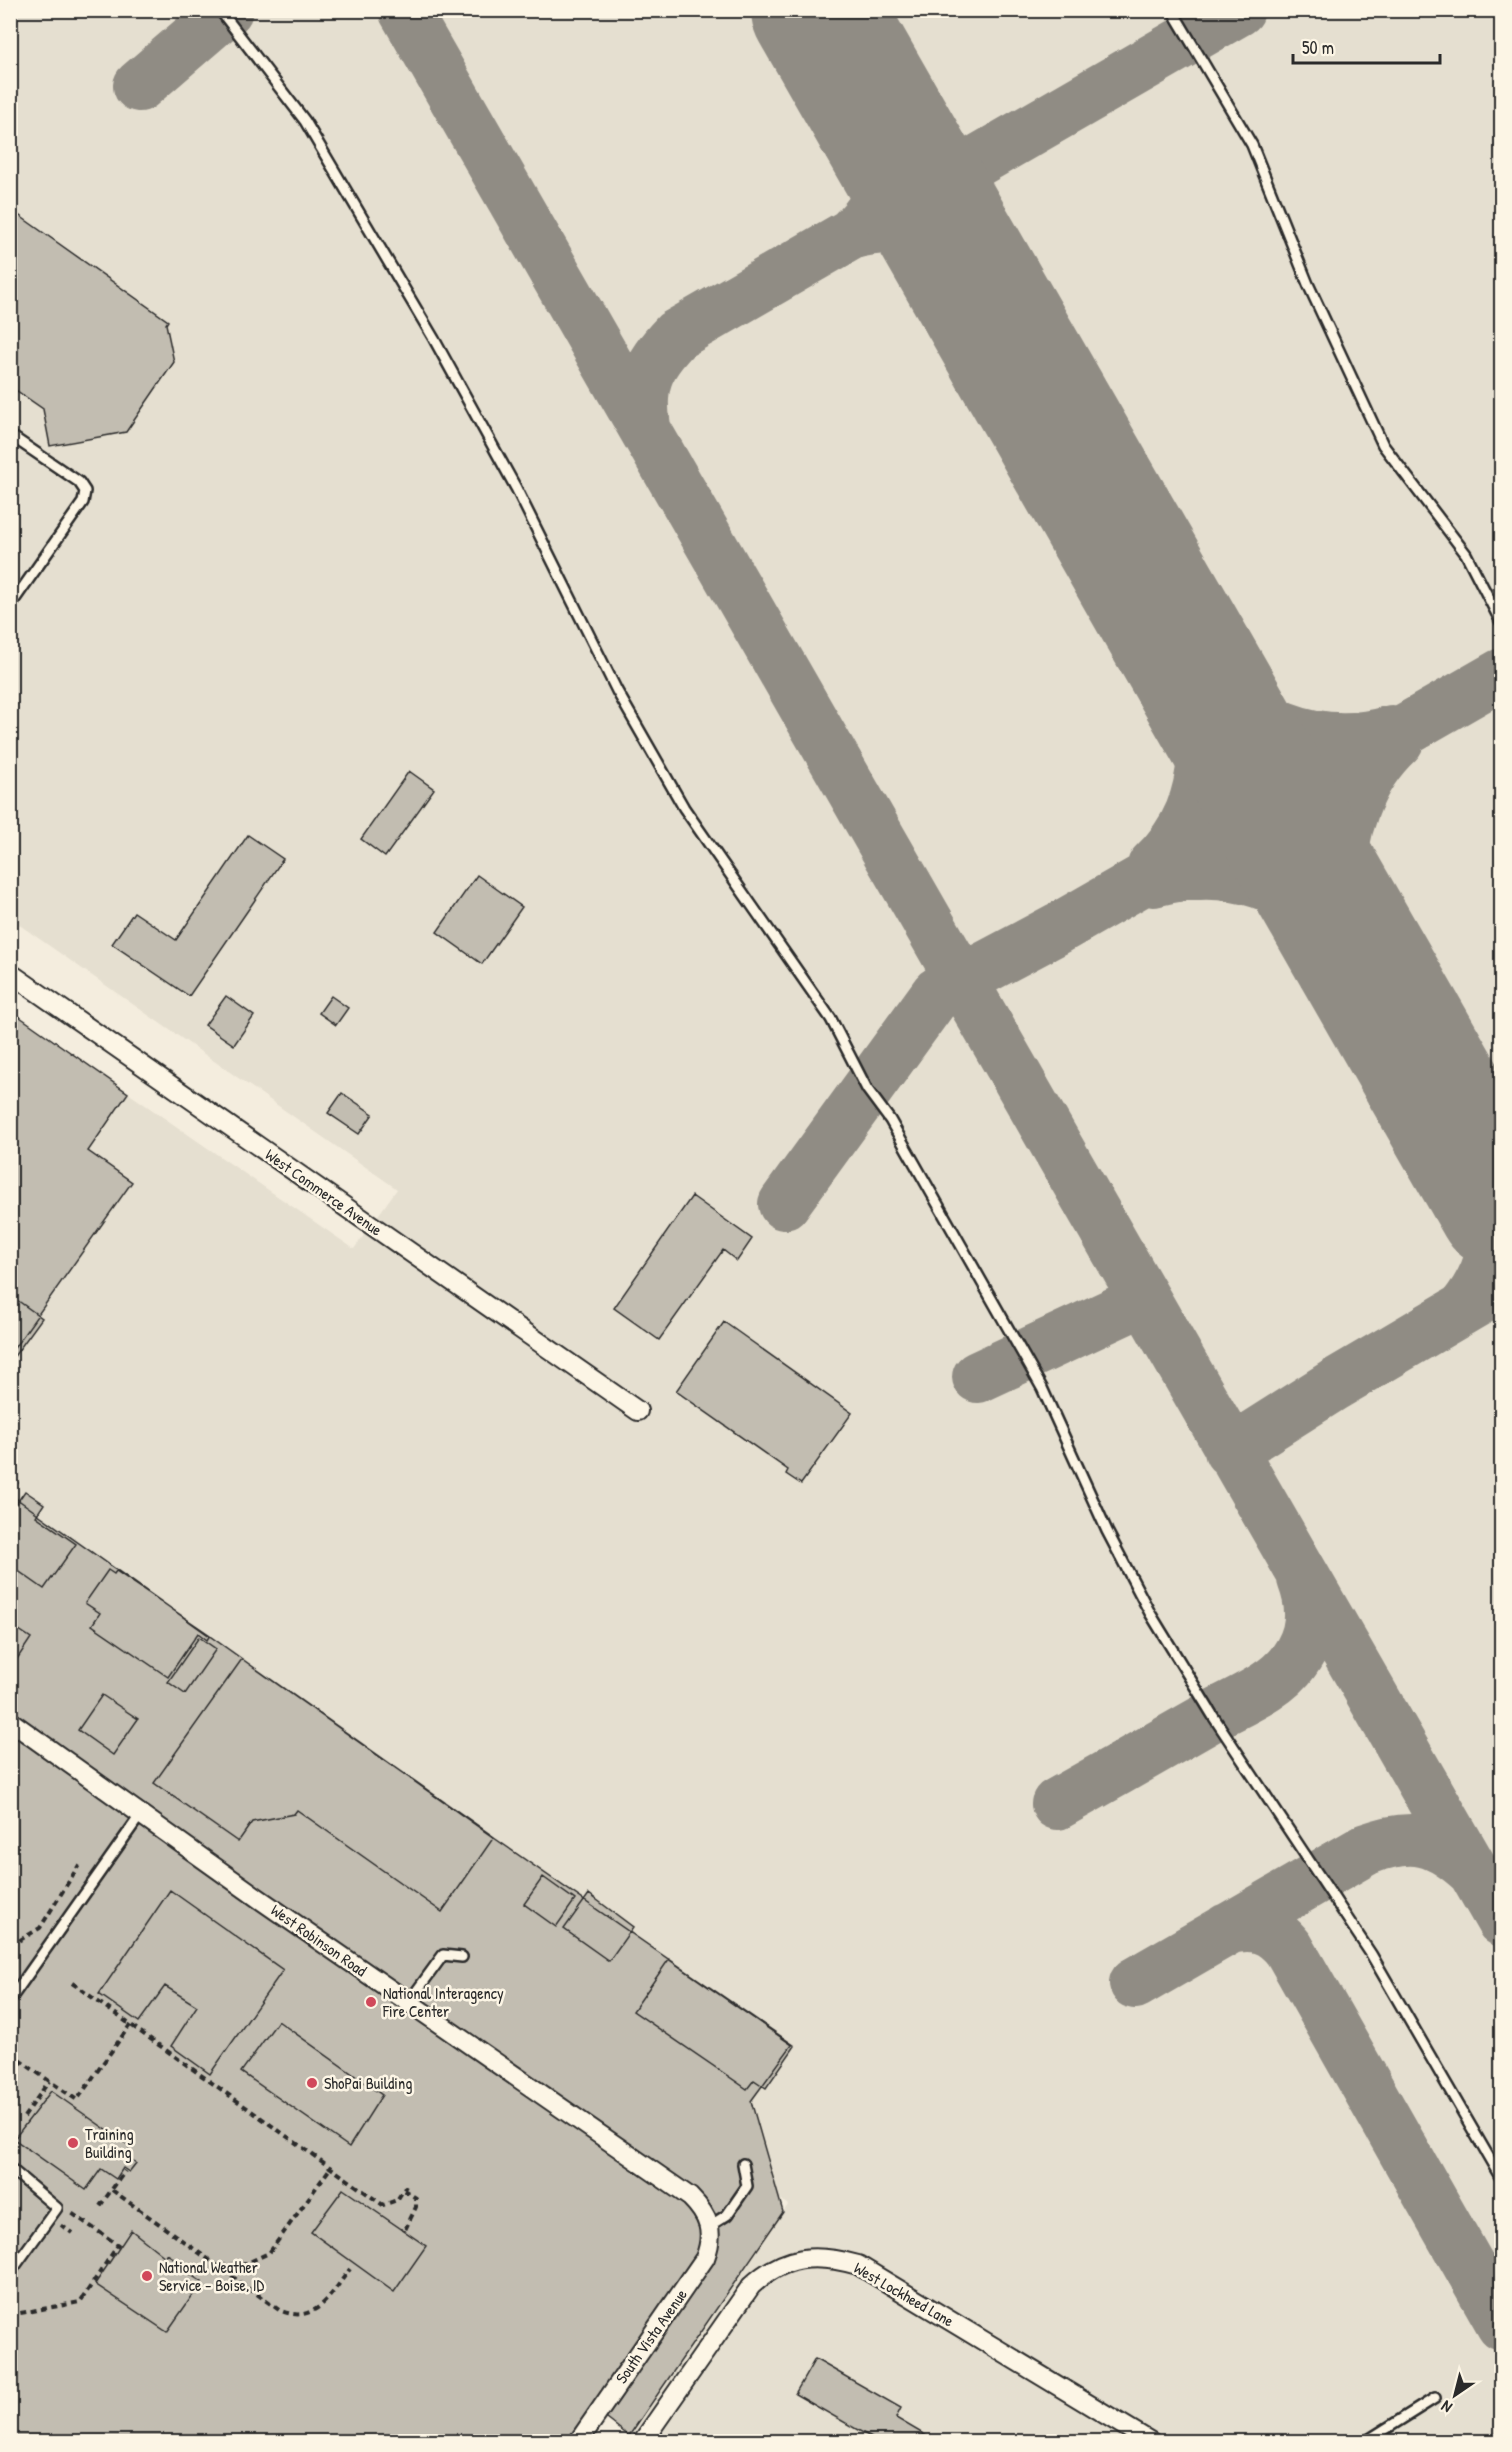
<svg xmlns="http://www.w3.org/2000/svg" width="1512" height="2452" font-family="'Patrick Hand',sans-serif">
  <rect width="100%" height="100%" fill="#f4edde"/>
  <filter id="ink" filterUnits="userSpaceOnUse"><feTurbulence type="fractalNoise" baseFrequency=".0167" numOctaves="2"/><feDisplacementMap in="SourceGraphic" scale="12" xChannelSelector="R" yChannelSelector="G"/><feConvolveMatrix kernelMatrix="1 2 1 2 8 2 1 2 1" color-interpolation-filters="sRGB"/></filter>
  <g filter="url(#ink)">
    <!-- built -->
    <path fill="#e5dfd0" d="M11,11H1501V2441H626L788,2205L777,2196L751,2101L792,2045L484,1831L11,1494V1354L132,1183L88,1151L128,1093L354,1249L397,1189L11,919Z"/>
    <g fill="none" stroke-linecap="round" stroke-linejoin="round">
      <!-- taxiway -->
      <path stroke="#908c84" stroke-width="52" d="M404,10L1502,1921
        M139,86L227,10
        M852,233C896,191 889,161 873,107
        M853,233C912,218 935,238 972,280
        M645,427C638,385 647,365 676,335L1239,10
        M1192,665C1249,718 1312,755 1392,731
        M1153,866C1189,831 1201,796 1204,747C1205,733 1206,718 1203,705C1201,692 1196,678 1192,665
        M1154,881C1236,859 1289,888 1351,941
        M1351,941C1347,925 1340,907 1340,891C1339,835 1357,779 1398,741
        M784,1204L937,993L1059,928L1502,674
        M1463,1309C1497,1267 1498,1233 1489,1182
        M978,1377L1124,1309L1133,1300L1135,1283
        M1230,1451L1334,1385L1502,1286
        M1057,1804C1109,1775 1160,1746 1212,1716C1239,1701 1276,1687 1294,1661C1313,1635 1314,1608 1303,1579
        M1227,1929C1253,1922 1272,1927 1289,1949L1502,2324
        M1135,1983L1367,1849C1413,1832 1437,1838 1473,1871"/>
      <!-- runway -->
      <path stroke="#908c84" stroke-width="132" d="M817,10L1502,1204"/>
    </g>
    <!-- building -->
    <path fill="#c2bdb1" stroke="#2b2b2b" stroke-width="1.5" d="M10,209L168,321L166,324L174,362L126,432L50,446L43,409L10,386Z
      M409,771L434,789L385,857L361,839Z
      M248,835L283,859L189,996L112,944L134,912L176,940Z
      M477,875L522,907L482,964L437,932Z
      M226,996L254,1016L234,1045L205,1025Z
      M331,996L348,1008L336,1025L319,1013Z
      M10,1010L128,1093L88,1151L132,1182L10,1354Z
      M342,1093L373,1114L359,1134L328,1113Z
      M692,1196L752,1239L737,1261L723,1250L659,1340L614,1308Z
      M10,1295L42,1318L10,1362Z
      M724,1322L852,1413L801,1484L786,1474L788,1470L676,1391Z
      M10,1478L18,1483L10,1494Z
      M25,1491L44,1504L36,1516L76,1544L44,1589L10,1565V1500L16,1504Z
      M10,1494L484,1831L792,2045L751,2101L783,2212L629,2436L598,2412L575,2442H10Z
      M108,1570L114,1574L116,1571L210,1635L207,1640L198,1633L168,1677L92,1625L100,1613L85,1603Z
      M10,1624L31,1638L15,1662L10,1659Z
      M199,1637L216,1649L185,1694L168,1682Z
      M242,1659L494,1837L442,1912L297,1810L294,1814L252,1822L238,1842L154,1783Z
      M102,1695L138,1719L113,1755L78,1730Z
      M543,1877L575,1900L556,1927L524,1904Z
      M170,1890L283,1970L210,2074L171,2046L197,2006L165,1986L139,2022L99,1994Z
      M589,1894L633,1927L609,1961L564,1929Z
      M669,1959L795,2046L766,2088L754,2080L747,2089L633,2011Z
      M278,2021L382,2095L349,2147L241,2072Z
      M51,2091L131,2147L126,2155L136,2163L129,2172L123,2168L116,2179L101,2169L86,2190L14,2139Z
      M343,2189L426,2246L394,2292L311,2232Z
      M131,2230L165,2257L167,2254L188,2267L185,2271L202,2282L167,2332L95,2284Z
      M815,2359L901,2408L896,2418L937,2442H870L872,2438L795,2394Z"/>
    <g fill="none" stroke-linecap="round" stroke-linejoin="round">
      <!-- lane casing -->
      <g stroke="#2b2b2b" stroke-width="14">
        <path id="lane" d="M220,10L305,121L434,339L516,488L617,691L684,808L831,1019L867,1089L890,1120L1042,1388L1107,1531L1150,1613L1213,1716L1371,1954L1502,2180
          M1172,10L1252,145L1308,284L1383,445L1466,554L1502,624
          M10,435L79,482L85,491L83,502L10,606
          M10,2000L141,1814
          M408,2003L443,1955L462,1957
          M10,2168L57,2208L10,2273
          M711,2225L727,2215L747,2186L743,2164
          M1365,2442L1435,2398"/>
      </g>
      <!-- street casing -->
      <g stroke="#2b2b2b" stroke-width="22">
        <path id="street" d="M10,973L638,1411
          M10,1721L258,1898L690,2197C709,2216 715,2232 705,2258L578,2442
          M642,2442L751,2286C784,2255 815,2253 858,2265L1151,2442"/>
      </g>
      <!-- path -->
      <path stroke="#2b2b2b" stroke-width="4" stroke-dasharray="6 4.5" stroke-linecap="butt" d="M10,1946L40,1928L79,1865
        M72,1983L383,2205L397,2200L406,2186
        M19,2060L77,2100L130,2025
        M24,2117L49,2081
        M10,2119L13,2116
        M112,2190L279,2310C316,2326 330,2295 350,2269
        M404,2190L416,2198V2207L405,2230
        M100,2206L125,2171
        M61,2225L72,2233
        M220,2266L247,2263L269,2253L331,2167
        M10,2315L80,2302L118,2245L70,2212"/>
      <!-- lane -->
      <use href="#lane" stroke="#fcf5e5" stroke-width="9"/>
      <!-- street -->
      <use href="#street" stroke="#fcf5e5" stroke-width="18"/>
    </g>
  </g>
  <!-- markers -->
  <g fill="#d1495b" stroke="#fcf5e5" stroke-width="2">
    <circle cx="371" cy="2002" r="6"/>
    <circle cx="312" cy="2083" r="6"/>
    <circle cx="73" cy="2143" r="6"/>
    <circle cx="147" cy="2276" r="6"/>
  </g>
  <g text-anchor="middle" stroke-width="5" stroke-linejoin="round" paint-order="stroke">
    <!-- street labels -->
    <g font-size="16" fill="#2b2b2b" stroke="#fcf5e5">
      <text transform="translate(324 1192) rotate(35)" y="6">West Commerce Avenue</text>
      <text transform="translate(319 1940) rotate(35)" y="6">West Robinson Road</text>
      <text transform="translate(904 2294) rotate(30)" y="6">West Lockheed Lane</text>
      <text transform="translate(651 2336) rotate(-55)" y="6">South Vista Avenue</text>
    </g>
    <!-- poi labels -->
    <g font-size="16" fill="#2b2b2b" stroke="#fcf5e5" text-anchor="start">
      <text x="383" y="1999">National Interagency<tspan x="383" dy="18">Fire Center</tspan></text>
      <text x="324" y="2089">ShoPai Building</text>
      <text x="85" y="2140">Training<tspan x="85" dy="18">Building</tspan></text>
      <text x="159" y="2273">National Weather<tspan x="159" dy="18">Service - Boise, ID</tspan></text>
    </g>
  </g>
  <!-- margin -->
  <rect width="1512" height="2452" fill="none" stroke="#fcf5e5" stroke-width="36"/>
  <rect x="18" y="18" width="1476" height="2416" fill="none" stroke="#2b2b2b" stroke-width="2" filter="url(#ink)"/>
  <!-- north arrow -->
  <g transform="translate(1455 2395) rotate(215)" stroke="#fcf5e5" stroke-width="4.5" paint-order="stroke">
  <path d="M0-4.5L10 22L0 15L-10 22Z" fill="#2b2b2b"/>
  <text y="-9" font-size="16" font-weight="bold" text-anchor="middle" fill="#2b2b2b">N</text>
  </g>
  <!-- scale -->
  <path d="M1293 54v9h147v-9" fill="none" stroke="#2b2b2b" stroke-width="3"/>
  <text x="1302" y="54" font-size="18" fill="#2b2b2b" stroke="#fcf5e5" stroke-width="4.5" paint-order="stroke">50 m</text>
</svg>
